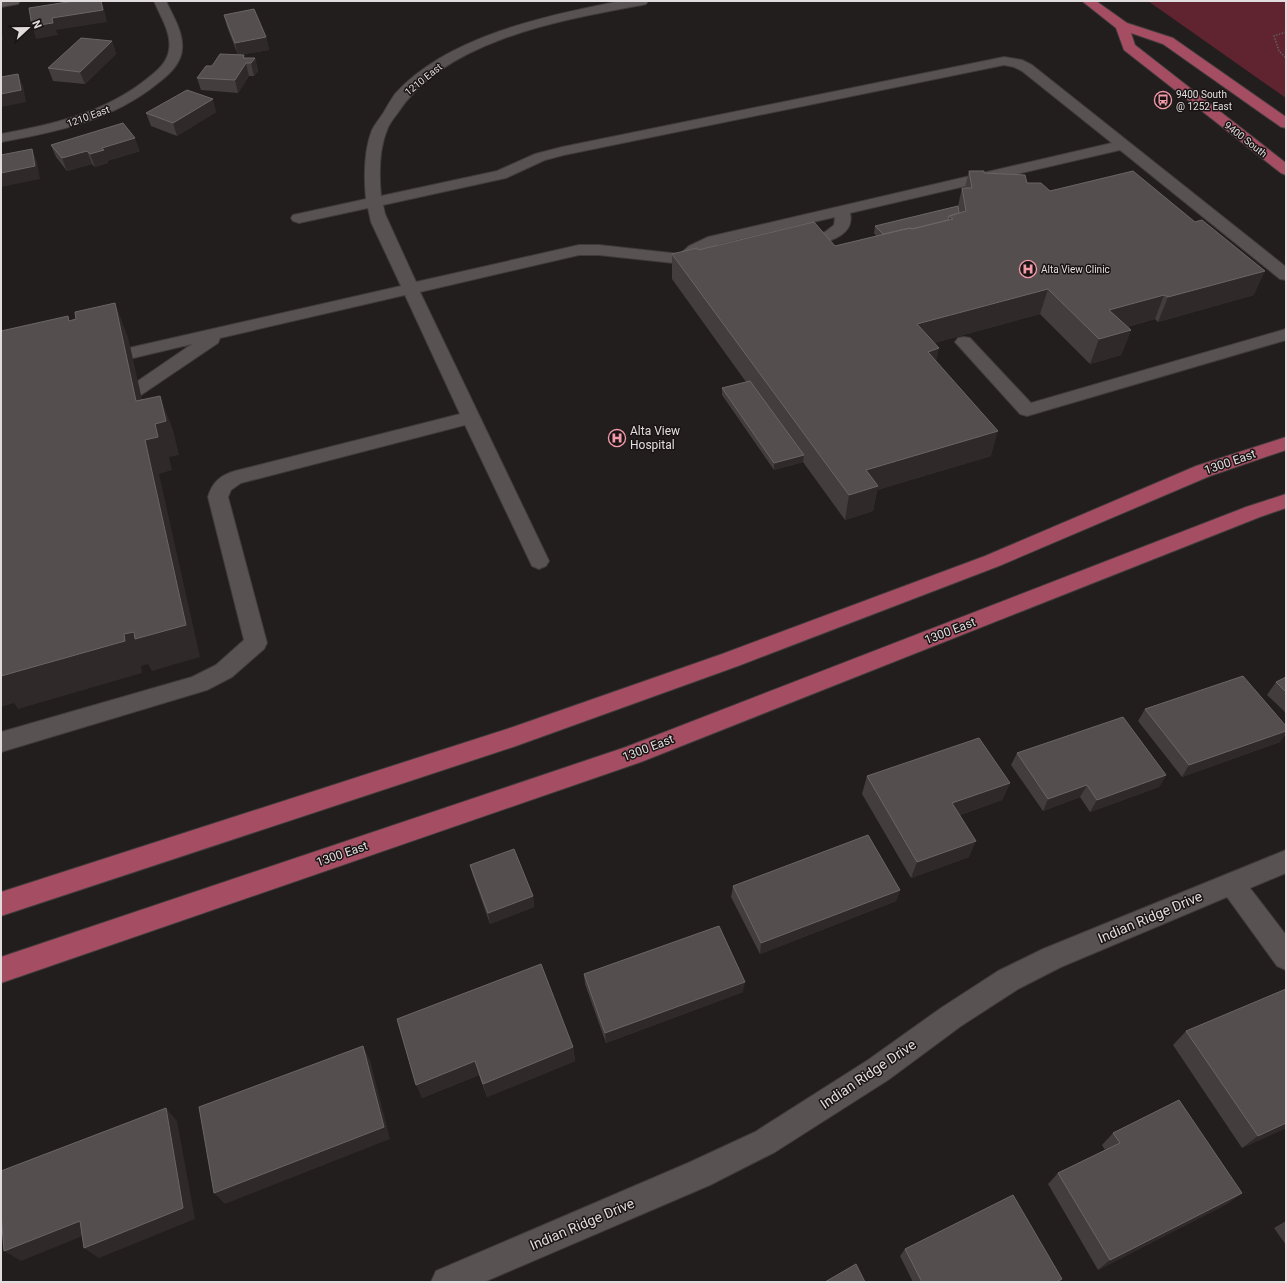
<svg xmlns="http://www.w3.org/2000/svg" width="1287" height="1283" font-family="Roboto,sans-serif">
  <rect width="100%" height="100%" fill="#231e1e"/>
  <!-- green -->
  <path fill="#602431" d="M1148,1H1286V98Z"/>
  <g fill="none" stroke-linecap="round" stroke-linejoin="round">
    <!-- minor casing -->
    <g stroke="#3f3b3b" stroke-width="2">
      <path id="minor" d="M1,1H20L18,4L1,7Z
        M154,1H166C173,16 184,33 182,50C181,63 169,75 158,83C113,120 57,132 1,142V134C54,124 105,113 148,78C157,71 167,63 169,50C172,33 160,16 154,1Z
        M621,1H648L646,4L642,5C561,20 444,40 397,114C393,119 389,124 387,130C379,149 379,175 381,196L497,171L535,154L562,147L1004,57L1022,60L1032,65L1286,267V280L1280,279L1120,150L850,213C855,234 832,241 815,245C808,247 801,249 793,247L791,244L793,241L817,235L825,232L834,225L835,217L719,244L697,256L708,258L710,261L708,264L702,266L599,255H579L420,292L549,561L546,566L539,569L532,566L465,425L241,483L231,490L228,497L267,643L264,649L232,677L207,690L1,752V732L192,677L216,665L244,640L208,497C212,482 221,475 235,471L460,414L405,295L220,338L218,343L141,395L120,405L113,407L106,405L104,401L106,397L129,387L192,344L104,365L98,363L95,359L98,355L401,286L371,222L368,208L299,223L293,221L291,218L293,215L366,199C364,178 364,150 372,130C375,124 380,118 384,112C387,106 391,100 395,94C447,36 548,15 621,1ZM1004,65L1014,67L1022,71L1112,143L708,237L689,246L680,254L599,245H579L416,282L385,214L383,205L506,178L545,160L564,155Z
        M1286,329V340L1027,416L1020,414L955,342L958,338L964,337L970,338L1031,403Z
        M1286,850V873L1250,888L1286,935V970L1277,966L1227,897L1061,967L1018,989L961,1026L888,1080L775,1152L710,1185L484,1282H431L436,1271L688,1163L755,1132L868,1060L941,1008L998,971L1043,949Z"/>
    </g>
    <!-- major casing -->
    <g stroke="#3f3b3b" stroke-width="2">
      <path id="major" d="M1082,1H1096L1127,23L1173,38L1286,117V128L1281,127L1163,44L1131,33L1135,45L1286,163V175L1281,173L1124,50L1116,28Z
        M1286,437V450L1210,476L999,566L738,666L516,746L1,916V892L513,727L722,654L985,556L1196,466Z
        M1286,494V508L1260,517L641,762L1,983V957L626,747L1246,507Z"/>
    </g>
    <!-- path -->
    <path stroke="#635f5f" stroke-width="1.5" stroke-dasharray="1.5 1.5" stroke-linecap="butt" d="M1286,32L1274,36L1279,51L1286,58"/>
    <!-- minor -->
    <use href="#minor" fill="#595253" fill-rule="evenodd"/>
    <!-- major -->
    <use href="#major" fill="#a54e63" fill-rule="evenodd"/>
  </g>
  <!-- wall -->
  <path fill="#433d3e" d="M224,15L266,37L269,50L238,55L227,27Z
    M112,41L116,54L85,84L53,81L48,68Z
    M244,55L245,58H255L258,71L254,76H249L238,93L201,90L197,78L212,66Z
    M216,112L177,136L151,126L146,113Z
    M51,145L140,151L107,161L108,163L95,167L92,164L67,171L56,157Z
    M969,171L984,173L1027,183L1050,191L1183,212L1254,295L1158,322L1155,319L1127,327L1131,330L1121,355L1090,364L1040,314L934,343L936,361L991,456L877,490L873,511L845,520L803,462L774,470L722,395V388L746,382L672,279V254L698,250L835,246L876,236L874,233L875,226L958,206L962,188H965Z
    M1286,677V713L1267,695L1276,682Z
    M1145,709L1280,742L1182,777L1138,721Z
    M1017,753L1166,775L1159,787L1090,812L1080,797L1043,811L1011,765Z
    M867,776L1010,783L1002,800L960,815L969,857L911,878L862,794Z
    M470,865L533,896L534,907L490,924L473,876Z
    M733,886L900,890L896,901L760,954L731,897Z
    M584,974L743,992L606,1043L585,984Z
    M397,1019L573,1047L575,1061L487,1097L479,1075L422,1098Z
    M1186,1031L1286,1128L1242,1148L1173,1045Z
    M1113,1133L1242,1193L1227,1204L1098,1270L1048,1184L1058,1173L1105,1150L1102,1145Z
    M1286,1221V1245L1274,1228Z
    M905,1249L1062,1279L1058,1282H913L900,1256Z"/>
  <!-- shaded-wall -->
  <path fill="#2f292a" d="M101,1L104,9L107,22L56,30L58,35L36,39L32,26L52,18Z
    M1,29L3,39L1,40Z
    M266,37L269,50L238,55L235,43Z
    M112,41L116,54L85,84L80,72Z
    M244,55L249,76L238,93L235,80L243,58Z
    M255,58L258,71L254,76L251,63Z
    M18,74L23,86L26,102L1,107V94Z
    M213,99L216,112L177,136L173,123Z
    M135,138L140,151L107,161L108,163L95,167L90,154L102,148Z
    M32,149L37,162L40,179L1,187V173Z
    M87,151L92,164L67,171L62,158Z
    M1265,271L1254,295L1158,322L1168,297Z
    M1048,289L1040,314L912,349L917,324Z
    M1164,295L1155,319L1100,334L1109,310Z
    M115,303L128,337L150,435L136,401Z
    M1131,330L1121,355L1090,364L1099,339Z
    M939,348L934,373L928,352Z
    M160,396L173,430L179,455L169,457L172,470L159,474L200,657L152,671L148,664L141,666L142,673L18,709L14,703L1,707V676L124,634L145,440L155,424Z
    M998,431L991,456L877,490L873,511L845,520L849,495L866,470Z
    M804,455L803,462L774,470V463Z
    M1286,731V734L1280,742L1182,777L1189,765Z
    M1166,775L1159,787L1090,812L1097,800Z
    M1010,783L1002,800L945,820L952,803Z
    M1087,785L1080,797L1043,811L1048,799Z
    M976,841L969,857L911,878L917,862Z
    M900,890L896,901L760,954L761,943Z
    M533,896L534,907L490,924L488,913Z
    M745,982L743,992L606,1043L605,1033Z
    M363,1046L370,1060L390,1139L225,1204L214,1193Z
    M573,1047L575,1061L487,1097L483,1084Z
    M475,1061L479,1075L422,1098L416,1085Z
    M166,1108L177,1121L195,1219L99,1258L84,1248Z
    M1286,1123V1128L1242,1148L1258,1136Z
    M1242,1193L1227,1204L1098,1270L1110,1260Z
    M80,1221L95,1231L21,1261L4,1251Z"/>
  <!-- building -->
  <path fill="#544e4f" stroke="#6a6566" d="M74,1H101L103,10L52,18L53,23L32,26L29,8Z
    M254,9L266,37L235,43L224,15Z
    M81,38L112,41L80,72L48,68Z
    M220,54L244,55L243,58H255L251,63H246L235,80L197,78L206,66H212Z
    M18,74L21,90L1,94V77Z
    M187,90L213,99L173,123L146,113Z
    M123,123L135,138L102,148L104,150L90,154L87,151L62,158L51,145Z
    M32,149L35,166L1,173V155Z
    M969,171H984V173L1025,175L1027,183H1041L1050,191L1133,171L1195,222L1202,220L1265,271L1168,297L1164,295L1109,310L1131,330L1099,339L1048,289L917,324L939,348L928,352L998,431L866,470L878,486L849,495L672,254L697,248L698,250L814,222L835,246L910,228L912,229L953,219L949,216L966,211L962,188H972Z
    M958,206L959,213L949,216L948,220L912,229L910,228L883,234L875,226Z
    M115,303L136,401L160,396L166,421L155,424L158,437L145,440L186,625L135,639L134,632L124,634L125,641L1,676V331L68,316L69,321L76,319L75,312Z
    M750,381L804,455L774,463L722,388Z
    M1243,676L1286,726V731L1189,765L1145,709Z
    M1286,677V692L1276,682Z
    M1123,717L1166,775L1097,800L1087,785L1048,799L1017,753Z
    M979,738L1010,783L952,803L976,841L917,862L867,776Z
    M868,835L900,890L761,943L733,886Z
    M514,849L533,896L488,913L470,865Z
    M719,926L745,982L605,1033L584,974Z
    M541,964L573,1047L483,1084L475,1061L416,1085L397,1019Z
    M1286,989V1123L1258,1136L1186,1031Z
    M363,1046L384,1127L214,1193L199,1107Z
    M1179,1100L1242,1193L1110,1260L1058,1173L1120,1143L1113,1133Z
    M166,1108L183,1208L84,1248L80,1221L4,1251L1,1213V1171Z
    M1013,1195L1062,1279L1056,1282H922L905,1249Z
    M856,1264L865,1282H825Z"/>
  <!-- icons -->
  <defs>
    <g id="bus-ring" transform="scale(0.9)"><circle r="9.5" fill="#1a1415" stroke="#f39aa9" stroke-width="1.5"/><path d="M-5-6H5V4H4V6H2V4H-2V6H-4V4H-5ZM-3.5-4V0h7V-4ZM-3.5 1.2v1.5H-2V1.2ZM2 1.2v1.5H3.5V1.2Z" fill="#f39aa9"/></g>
    <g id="hospital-ring" transform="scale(0.9)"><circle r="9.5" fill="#1a1415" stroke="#f39aa9" stroke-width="1.5"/><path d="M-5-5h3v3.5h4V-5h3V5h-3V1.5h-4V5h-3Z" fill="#f39aa9"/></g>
  </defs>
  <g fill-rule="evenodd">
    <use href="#bus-ring" x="1163" y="100"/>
    <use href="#hospital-ring" x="1028" y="269"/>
    <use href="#hospital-ring" x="617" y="438"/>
  </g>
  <g text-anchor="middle" stroke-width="3" stroke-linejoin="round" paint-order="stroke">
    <!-- far-street labels -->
    <g font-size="10" fill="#e1ddde" stroke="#1a1415">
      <text transform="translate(423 79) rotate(-39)" y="4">1210 East</text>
      <text transform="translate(88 116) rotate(-20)" y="4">1210 East</text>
      <text transform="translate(1246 139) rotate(38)" y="4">9400 South</text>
    </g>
    <!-- far-poi labels -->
    <g font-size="10" fill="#e1ddde" stroke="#1a1415" text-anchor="start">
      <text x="1176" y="98">9400 South<tspan x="1176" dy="12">@ 1252 East</tspan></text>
      <text x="1041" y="273">Alta View Clinic</text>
    </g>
    <!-- poi labels -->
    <g font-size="12" fill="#e1ddde" stroke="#1a1415" text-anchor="start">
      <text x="630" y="435">Alta View<tspan x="630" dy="14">Hospital</tspan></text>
    </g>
    <!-- street labels -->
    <g font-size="12" fill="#e1ddde" stroke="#1a1415">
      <text transform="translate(1230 462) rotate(-19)" y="4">1300 East</text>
      <text transform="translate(950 631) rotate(-21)" y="4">1300 East</text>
      <text transform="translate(648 748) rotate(-21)" y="4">1300 East</text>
      <text transform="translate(342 854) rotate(-19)" y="4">1300 East</text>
    </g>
    <!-- near-street labels -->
    <g font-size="14" fill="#e1ddde" stroke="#1a1415">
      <text transform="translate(1150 917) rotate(-23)" y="5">Indian Ridge Drive</text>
      <text transform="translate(868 1074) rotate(-34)" y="5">Indian Ridge Drive</text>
      <text transform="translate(582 1224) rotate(-23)" y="5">Indian Ridge Drive</text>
    </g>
  </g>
  <!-- border -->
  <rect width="1287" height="1283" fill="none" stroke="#e1ddde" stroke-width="4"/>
  <!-- north arrow -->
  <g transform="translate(28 28) rotate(68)" stroke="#1a1415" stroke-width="3" paint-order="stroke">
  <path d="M0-3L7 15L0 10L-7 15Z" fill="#e1ddde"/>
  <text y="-6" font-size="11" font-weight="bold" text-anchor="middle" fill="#e1ddde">N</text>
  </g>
</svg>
